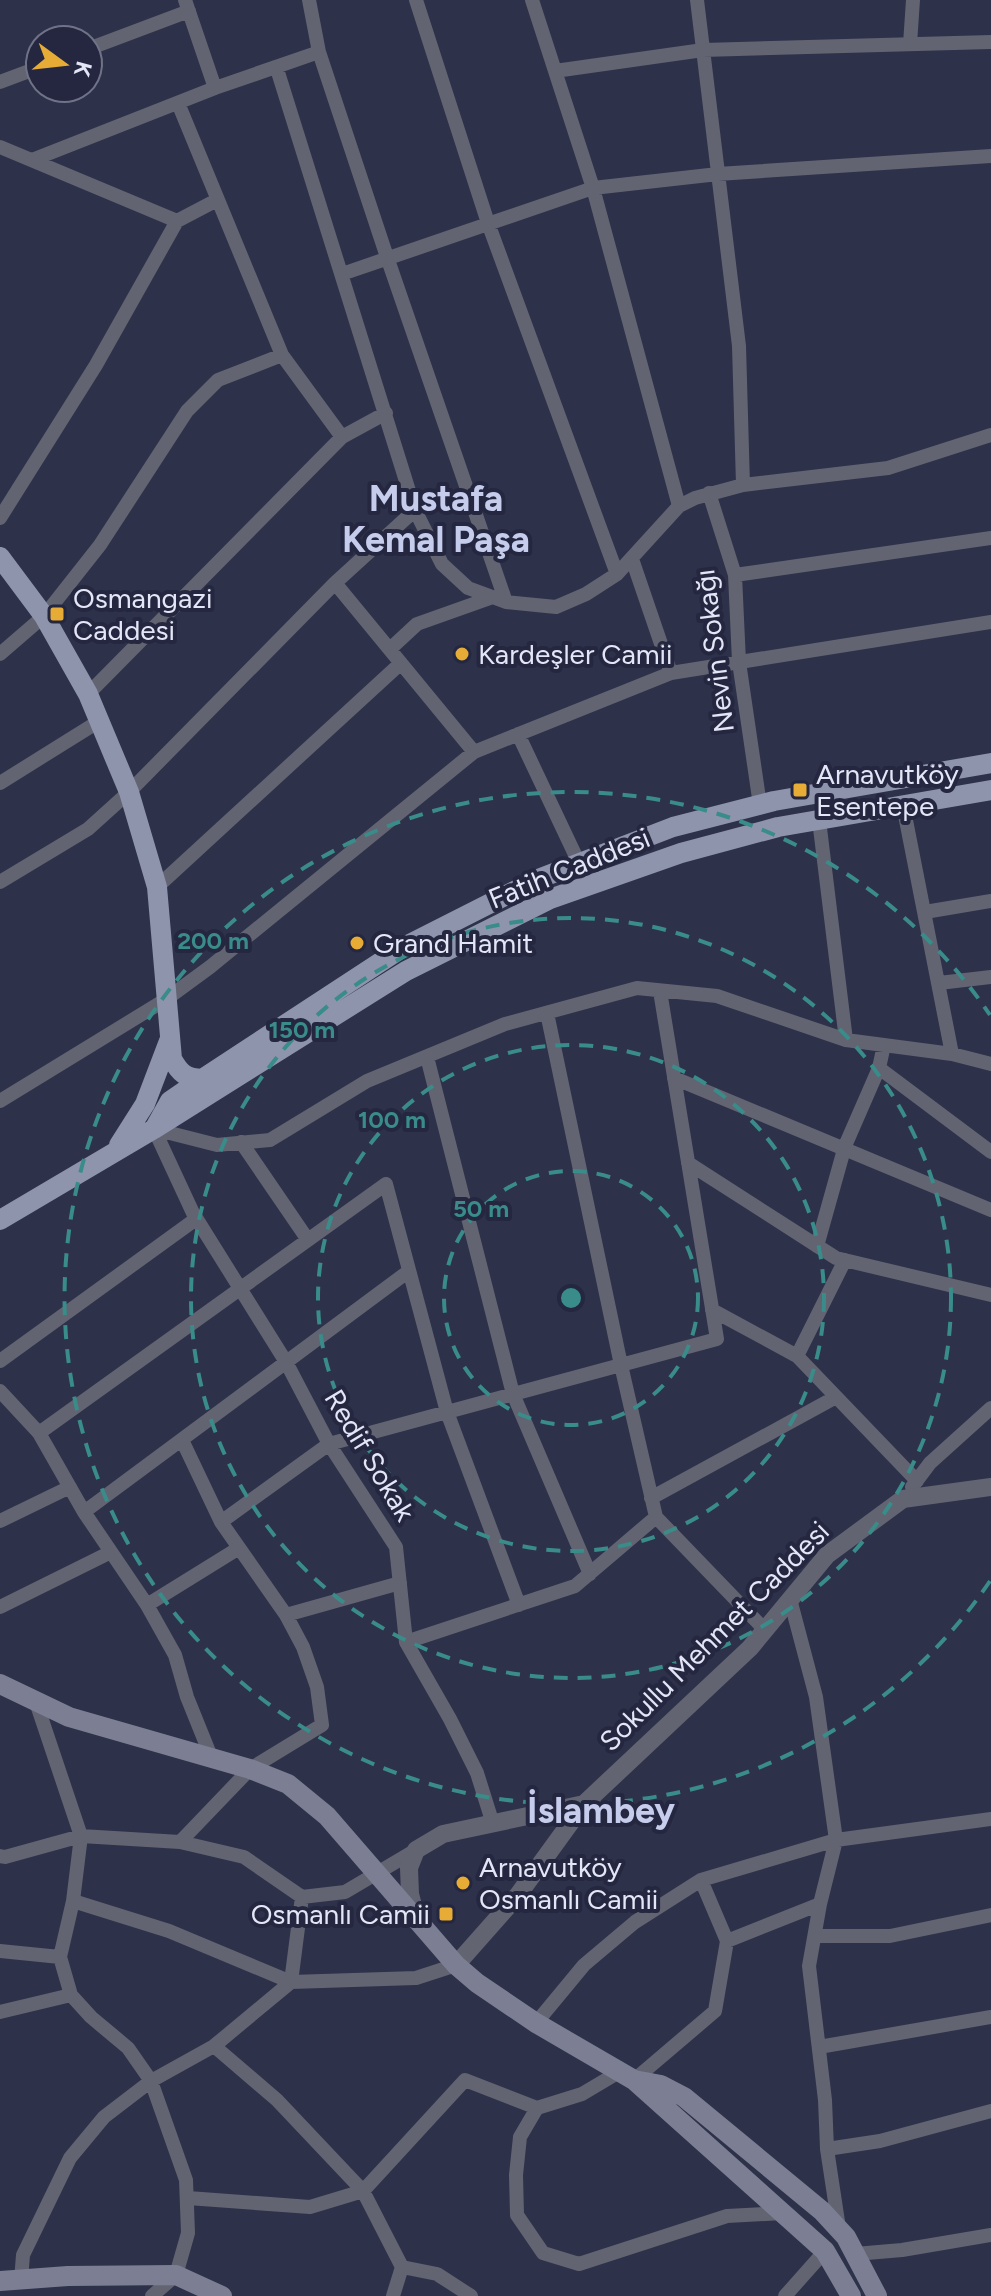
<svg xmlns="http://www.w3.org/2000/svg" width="991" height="2296" font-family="Figtree,sans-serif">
  <rect width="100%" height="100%" fill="#2d314a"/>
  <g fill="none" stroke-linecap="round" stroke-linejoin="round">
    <!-- minor -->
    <path stroke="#626471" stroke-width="14" d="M185,0L215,88
      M416,0L488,223L617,574
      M532,0L593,188L679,506
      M697,0L739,346L743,485
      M910,44L913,0
      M88,49L189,11
      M319,52L387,257L506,602
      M277,69L415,510L442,564L468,588L506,602L556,607L586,594L617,574L679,506L695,498L743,485L888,468L991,435
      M555,71L703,50L991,42
      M0,82L40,67
      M178,103L282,355L342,437
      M0,147L177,221
      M32,160L215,88L319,52L309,0
      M342,274L593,188L718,174L991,156
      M709,493L735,575L739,662L760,805
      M0,518L96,365L177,221L217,200
      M632,559L671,673
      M735,575L991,538
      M335,583L474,752
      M390,649L417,624L493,597
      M0,654L44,616L100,545L187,411L218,380L282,355
      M88,694L342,437L386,413
      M518,734L579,863
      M0,783L101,720
      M903,805L952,1054
      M819,820L846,1040
      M0,882L88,829L129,792L335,583L415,510
      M157,887L401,663
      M925,912L991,901
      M939,983L991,977
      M547,1013L621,1365L656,1517L765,1630
      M884,1045L879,1068L991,1152
      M427,1057L513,1394L590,1574
      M674,1078L991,1210
      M0,1101L165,1000L210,967L474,752L671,673L991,622
      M154,1129L217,1145L270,1140L367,1081L505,1024L637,988L717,996L846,1040L952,1054L991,1064
      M154,1129L193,1213L286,1362L329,1444L396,1547L406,1642L450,1719L477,1773L493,1824
      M241,1142L308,1240
      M688,1163L836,1258L991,1295
      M817,1246L845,1146L879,1068
      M712,1310L797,1356L917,1481
      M797,1356L845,1260
      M0,1361L196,1219
      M0,1391L39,1433L84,1512L147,1605L175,1655L187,1697L212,1759
      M39,1433L386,1184L447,1412L519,1605
      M912,1487L930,1463L991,1408
      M651,1498L836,1397
      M84,1512L409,1271
      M0,1521L70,1487
      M221,1522L329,1444L717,1339L660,991
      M790,1599L816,1697L836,1840L820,1904L809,1966L825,2100L827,2149L839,2228
      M147,1605L239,1548
      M0,1607L111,1552
      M286,1615L400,1583
      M406,1642L575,1586L656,1517
      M36,1702L81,1836L73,1901L60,1957L71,1995L91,2017L128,2048L151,2081L186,2180L188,2233L176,2275L152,2296
      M180,1842L250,1769L322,1725L317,1687L303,1647L286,1615L221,1522L182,1440
      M0,1856L5,1857L81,1836L180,1842L244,1857L302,1897L291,1982L169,1931L73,1901
      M302,1897L345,1892L416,1850
      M815,1936H890L991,1915
      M727,1941L820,1904
      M0,1951L60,1957
      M0,2012L71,1995
      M536,2023L584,1965L635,1922L701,1880L836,1840L991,1819
      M214,2046L277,2100L363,2191L402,2267L393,2296
      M819,2047L991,2017
      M634,2080L715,2011L727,1941L701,1880
      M537,2108L520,2137L516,2175L517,2215L543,2253L579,2264L727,2216L783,2213
      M827,2149L880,2141L991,2111
      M188,2198L310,2207L363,2191L465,2080L537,2108L582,2094L619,2072
      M855,2254L902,2250L991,2235
      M402,2267L437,2274L471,2296
      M21,2280L23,2255L70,2158L104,2117L151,2081L214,2046L291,1982L416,1978L456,1965
      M785,2296L825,2251"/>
    <!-- tertiary -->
    <path stroke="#626471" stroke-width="18" d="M416,1917L410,1894L409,1868L416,1850L443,1834L584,1804
      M456,1965L518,1895L584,1804L750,1648L827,1555L903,1499L991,1487"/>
    <!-- secondary -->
    <path stroke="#7c7f93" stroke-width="20" d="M0,1684L69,1717L250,1769L288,1784L327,1816L456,1965L477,1983L536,2023L634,2080L825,2251L851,2296
      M634,2080L661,2085L684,2097L822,2211L846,2237L877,2296
      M0,2281L68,2276L176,2275L222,2296"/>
    <!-- primary -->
    <path stroke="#8f94ad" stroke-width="20" d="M0,557L44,616L88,694L129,792L157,887L172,1059C180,1073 185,1078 202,1079L402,948L538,879L673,827L774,801L991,763
      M156,1126L170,1101L202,1079
      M119,1145L145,1104L169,1041
      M0,1220L154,1129L406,971L550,899L681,853L778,827L991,790"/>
  </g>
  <!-- distance rings -->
  <g fill="none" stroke="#398c89" stroke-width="4" stroke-dasharray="14 10">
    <circle cx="571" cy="1298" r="127"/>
    <circle cx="571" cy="1298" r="253"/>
    <circle cx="571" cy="1298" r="380"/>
    <path d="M990 1581A506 506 0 1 1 990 1015"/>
  </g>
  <!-- markers -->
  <g fill="#e6ac36" stroke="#24273f" stroke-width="3">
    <rect x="49" y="606" width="16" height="16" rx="4"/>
    <circle cx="462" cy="654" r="8"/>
    <rect x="792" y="782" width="16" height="16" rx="4"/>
    <circle cx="357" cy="943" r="8"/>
    <circle cx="463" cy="1883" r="8"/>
    <rect x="438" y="1906" width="16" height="16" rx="4"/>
  </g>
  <g text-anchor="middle" stroke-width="8" stroke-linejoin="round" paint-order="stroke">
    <!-- poi labels -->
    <g font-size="28" fill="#e3e6f6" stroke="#24273f" text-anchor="start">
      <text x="73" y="608">Osmangazi<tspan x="73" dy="32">Caddesi</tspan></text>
      <text x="478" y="664">Kardeşler Camii</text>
      <text x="816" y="784">Arnavutköy<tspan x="816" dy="32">Esentepe</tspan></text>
      <text x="373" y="953">Grand Hamit</text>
      <text x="479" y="1877">Arnavutköy<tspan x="479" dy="32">Osmanlı Camii</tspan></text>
      <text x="430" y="1924" text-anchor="end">Osmanlı Camii</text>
    </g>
    <!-- street labels -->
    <g font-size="28" fill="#e3e6f6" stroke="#24273f">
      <text transform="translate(714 651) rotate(-97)" y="10">Nevin Sokağı</text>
      <text transform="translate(569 868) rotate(-22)" y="10">Fatih Caddesi</text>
      <text transform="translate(370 1455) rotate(59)" y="10">Redif Sokak</text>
      <text transform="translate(714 1636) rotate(-45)" y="10">Sokullu Mehmet Caddesi</text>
    </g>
    <!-- district labels -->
    <g font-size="36" font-weight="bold" fill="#c6cceb" stroke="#24273f">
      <text x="436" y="511">Mustafa<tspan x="436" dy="41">Kemal Paşa</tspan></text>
      <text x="601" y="1823">İslambey</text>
    </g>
  </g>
  <circle cx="571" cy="1298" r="12" fill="#398c89" stroke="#24273f" stroke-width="4"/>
  <g font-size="24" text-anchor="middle" font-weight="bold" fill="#398c89" stroke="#24273f" stroke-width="8" stroke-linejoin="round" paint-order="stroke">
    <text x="213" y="949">200 m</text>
    <text x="302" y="1038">150 m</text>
    <text x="392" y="1128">100 m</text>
    <text x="481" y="1217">50 m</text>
  </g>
  <!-- north arrow -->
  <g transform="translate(64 64) rotate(105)"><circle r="38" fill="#24273f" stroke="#707388" stroke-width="2"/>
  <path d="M0-6L14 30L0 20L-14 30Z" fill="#e6ac36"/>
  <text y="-12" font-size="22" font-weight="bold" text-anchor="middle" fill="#e3e6f6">K</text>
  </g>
</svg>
